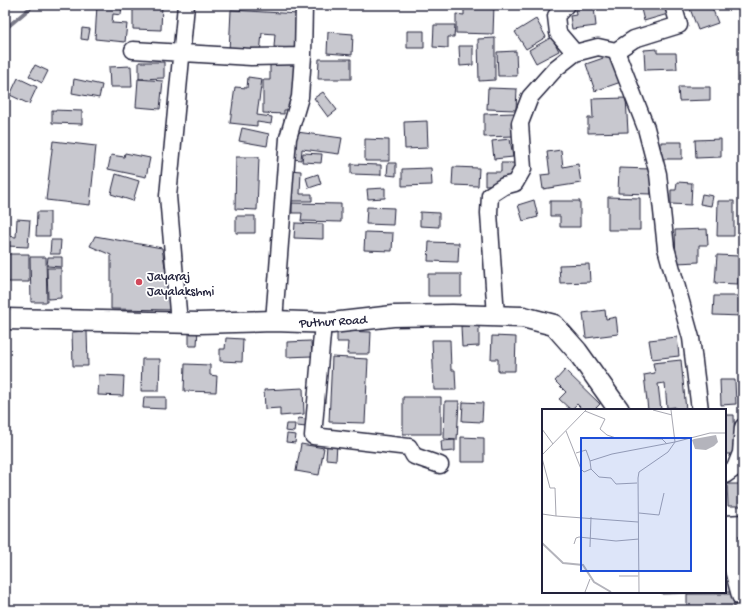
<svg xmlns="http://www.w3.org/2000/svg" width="748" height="615" font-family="'Gochi Hand',sans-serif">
  <rect width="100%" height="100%" fill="#fff"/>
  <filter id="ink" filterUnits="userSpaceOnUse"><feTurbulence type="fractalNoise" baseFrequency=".025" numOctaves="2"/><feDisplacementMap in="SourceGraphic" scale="8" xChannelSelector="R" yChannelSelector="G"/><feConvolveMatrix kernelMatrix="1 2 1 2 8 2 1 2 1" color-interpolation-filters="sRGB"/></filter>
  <g filter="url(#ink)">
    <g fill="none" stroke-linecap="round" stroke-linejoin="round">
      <!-- stream -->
      <path stroke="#7a7a88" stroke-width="4" d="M5,29L30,8V5"/>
    </g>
    <!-- building -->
    <path fill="#c8c8cf" stroke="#22223b" d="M97,5H122L121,15L113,14L112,23L127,24L125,42L95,39Z
      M133,5H162L161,30L133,29Z
      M464,5H494L493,34L456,33V14L464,15Z
      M640,5H666L668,14L644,21Z
      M691,5H711L718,23L698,30L689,6Z
      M594,7L596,26L572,29L570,16L576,15L575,9Z
      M231,10L298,14L296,48L274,47L275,34L262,33L260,54L229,52Z
      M536,19L546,37L526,49L515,32Z
      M434,25H455L454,37H448V48L433,47Z
      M82,28L90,29L88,40L81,39Z
      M407,31H424V48H407Z
      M328,32L353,34L352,55L327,53Z
      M552,37L559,51L536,63L529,50Z
      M495,38V80L479,81L478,39Z
      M459,46H473V65L460,66Z
      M657,49V53H676L677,69L645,70L644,50Z
      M516,51L517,76H498L497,52Z
      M612,55L621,82L595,91L586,64Z
      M319,59H351V79H318Z
      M139,62H164V78L139,79Z
      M270,64H294L293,110H284V114L263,113V80H270Z
      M35,65L48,71L42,83L29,76Z
      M131,66L132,87H110L109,67Z
      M739,70H743V86L739,85Z
      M248,77L262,79L257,115L272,117L271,124L257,122V126L230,123L235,87L247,88Z
      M18,78L37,87L29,104L10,95Z
      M74,79L102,85L99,98L72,93Z
      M138,79L163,81L160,109L136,107Z
      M678,87H710V100L679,101Z
      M488,88L517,89L516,110L487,109Z
      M323,92L337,110L328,117L314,98Z
      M626,98L628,132L588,133V118H593L592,99Z
      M52,110L82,111V124L52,123Z
      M514,113V136L484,137V114Z
      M427,121L428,148L405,149L404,122Z
      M242,128L269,134L267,146L239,141Z
      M297,132L342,138L339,154L302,149L301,160L293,159Z
      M365,139L389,140V161H365Z
      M510,139L513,157L494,159L492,141Z
      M721,139V157L696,158L695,140Z
      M53,141L96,146L90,205L46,200Z
      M661,142H682V159H661Z
      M561,150L563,167L578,164L581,183L543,189L541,175L550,174L547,152Z
      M125,153L150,158L146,177L108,169L111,155L124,157Z
      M303,153L322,154L321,163L302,162Z
      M236,157H259L257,210L235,209Z
      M388,163H396V176L387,175Z
      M501,163H516L517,177L509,184L485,185V172H501Z
      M351,164L381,165V175L351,174Z
      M453,167L479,168L478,186L452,185Z
      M431,168L432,185L402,186V169Z
      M619,168L651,169V194L618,193Z
      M290,170L301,171L300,194H312V201H289Z
      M116,174L139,181L133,201L111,194Z
      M318,174L321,184L309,188L306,178Z
      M677,182L692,183L691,205L671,204V190H676Z
      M385,188V198L368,199L367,189Z
      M702,194L713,196L711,206L700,204Z
      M608,197L640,198V230H608Z
      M534,200L538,217L523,221L518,205Z
      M550,201H580V227H560V216H550Z
      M718,201H734V236H717Z
      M292,203L341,204V222L301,221L302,213H292Z
      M5,207H8L7,219H5Z
      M367,207L394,208L393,225L366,224Z
      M37,212H50V236H36Z
      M420,212L439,213V227L420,226Z
      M236,216H255V233H236Z
      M17,219L30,220L28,247L7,246V236L16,237Z
      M295,223L323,224V239L294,238Z
      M707,229L708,245H699V262L676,263L675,230Z
      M365,232L393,233L392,251L364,250Z
      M95,236L162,248L172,310L111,309V255L90,246Z
      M51,240H61L60,254H50Z
      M429,242L459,243L458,262L428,261Z
      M8,254H29V282H8Z
      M5,255H7V293H5Z
      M717,255L739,256L738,284L715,283Z
      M30,257H46L47,302H31Z
      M48,257H62V267L47,266Z
      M589,264L590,282L560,283L559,265Z
      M47,268H61V298L48,299Z
      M428,274H461V296H428Z
      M714,296H742V316L713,315Z
      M605,310L606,319L616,317L618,334L586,338L583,313Z
      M461,326H479V346L462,347Z
      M189,327L198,328L197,346H189Z
      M87,331L88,366H73L72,332Z
      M337,331L371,332L370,354H347L348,342H337Z
      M492,336L516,337L515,371H498V359H491Z
      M677,337L679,356L652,359L649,340Z
      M226,338L243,339L242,362L220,361V349H225Z
      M432,340H450L451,370H455L456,390H434Z
      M311,341L312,356L287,357V342Z
      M332,357L368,359L365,423L329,422Z
      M142,359H160L159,391H141Z
      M681,360L686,410H675V407L667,408L665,383L658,384L661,410H648L644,375L655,373L653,363Z
      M185,364L210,365V375L217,376L216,392L184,391Z
      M565,370L600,404L594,410H583L577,404L571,410L559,399L566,392L555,381Z
      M99,375L124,376L123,396L98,395Z
      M720,380H735L736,404L721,405Z
      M303,388L304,414L280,416V408L265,409L264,390Z
      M144,397H166V409L143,408Z
      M403,397H441V434H403Z
      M445,401H459L457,440L444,439Z
      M463,402L483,403L482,422L462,421Z
      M725,415H734L735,454H725Z
      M298,418L307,419L306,427L297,426Z
      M286,424H295L294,432L285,431Z
      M287,434L296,435L295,443L286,442Z
      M461,437L484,438V462H461Z
      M455,440V451L442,452L441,441Z
      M301,444L324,448L319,475L296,471Z
      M327,444H337L336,460L326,459Z
      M727,484H741L743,506H728Z
      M725,551L732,592L662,594V592H725Z
      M687,594H734V610H687Z"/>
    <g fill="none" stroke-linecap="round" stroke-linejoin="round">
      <!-- minor casing -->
      <g stroke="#22223b" stroke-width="19">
        <path id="minor" d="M566,5L556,16L558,33L575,53
          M673,5L679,25L634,39L616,51L646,128L658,174L666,248L691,338L700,410
          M133,50L251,57L303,56
          M496,316L489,213L490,195L504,186L515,183L523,169L520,123L530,97L556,68L575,53L598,47L616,51
          M274,321L288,138L300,97L303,56L304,5
          M179,323L168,196L186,5
          M323,323L313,436L409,447L414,456L440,465
          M725,475L735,468L741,453L743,427"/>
      </g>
      <!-- tertiary casing -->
      <g stroke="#22223b" stroke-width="23">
        <path id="tertiary" d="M5,319L199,323L274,321L332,323L393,316L452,315L523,317L554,325L577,351L619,410
          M725,526L743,525"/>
      </g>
      <!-- secondary casing -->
      <g stroke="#22223b" stroke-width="25">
        <path id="secondary" d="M725,529L743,595"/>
      </g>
      <!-- minor -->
      <use href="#minor" stroke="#fff" stroke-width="16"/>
      <!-- tertiary -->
      <use href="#tertiary" stroke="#fff" stroke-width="20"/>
      <!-- secondary -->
      <use href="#secondary" stroke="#fff" stroke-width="22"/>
    </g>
  </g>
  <!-- markers -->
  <circle fill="#d1495b" stroke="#fff" stroke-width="1.5" cx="139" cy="282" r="4"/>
  <g text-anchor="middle" stroke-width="3.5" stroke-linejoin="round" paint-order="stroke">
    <!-- poi labels -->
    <g font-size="13" fill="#22223b" stroke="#fff" text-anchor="start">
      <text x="147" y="280">Jayaraj<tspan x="147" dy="15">Jayalakshmi</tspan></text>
    </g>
    <!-- street labels -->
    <g font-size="13" fill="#22223b" stroke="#fff">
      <text transform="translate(333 320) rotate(-3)" y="5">Puthur Road</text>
    </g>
  </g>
  <!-- overview -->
  <g transform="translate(542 409)">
    <rect width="184" height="184" fill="#fff"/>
    <path d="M174,26L176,33L172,37L164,41L153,40L150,31L152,30Z" fill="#b4b4bc"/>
    <path fill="none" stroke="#b4b4bc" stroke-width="2" d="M0,134L21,154L41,156L52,173L69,183"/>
    <path fill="none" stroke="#a7a7b1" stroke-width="1" d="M111,1L130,6M43,2L63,10L58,20L65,26L74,29L120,30L125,35M0,20L11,35M24,22L39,60L42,63L49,60M133,33L168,24H184M34,44L44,41L48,52L70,45L133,33M0,46L44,1M0,49L8,79H13L14,107L96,113M48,52L49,60L57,68L69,69L74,75L95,74M97,104L117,106L122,84M0,105L14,107M32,135L34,129L37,128L74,132L97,130M48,138L49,108M77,167H96M43,183L48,170M97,183L96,69L97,63L126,43L133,33L129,1"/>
    <path fill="#1d4ed8" fill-opacity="0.15" stroke="#1d4ed8" stroke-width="2" d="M39,29H149V162H39Z"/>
    <rect width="184" height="184" fill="none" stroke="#22223b" stroke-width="2"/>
  </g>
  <!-- margin -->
  <rect width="748" height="615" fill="none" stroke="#fff" stroke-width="20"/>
  <rect x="10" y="10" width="728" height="595" fill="none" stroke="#22223b" stroke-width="1.5" filter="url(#ink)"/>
</svg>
